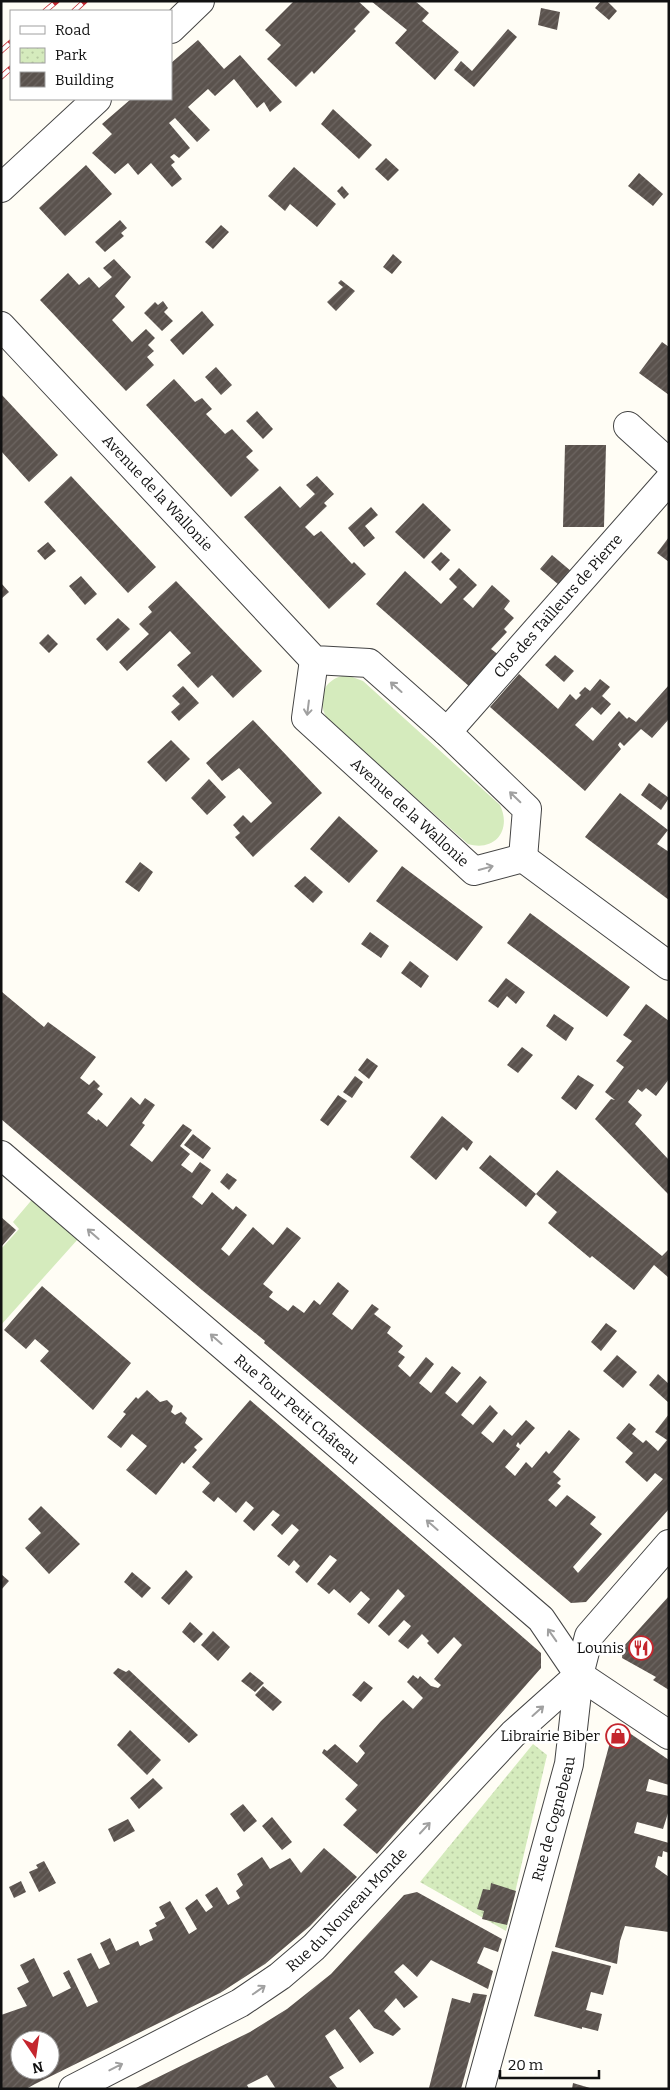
<svg xmlns="http://www.w3.org/2000/svg" width="670" height="2090" font-family="Bitter,serif">
  <defs>
    <pattern id="park-dots" width="8" height="8" patternUnits="userSpaceOnUse" patternTransform="scale(1.25)"><rect width="8" height="8" fill="#d5ebbd"/><path d="M2 2h.1M6 6h.1" fill="none" stroke="#b6c8a1" stroke-width="1.8" stroke-linecap="round"/></pattern>
    <pattern id="building-hatch" width="6" height="6" patternUnits="userSpaceOnUse" patternTransform="scale(1.25)"><rect width="6" height="6" fill="#5a524d"/><path d="M-1 1l2-2M0 6l6-6M5 7l2-2" fill="none" stroke="#6d6662"/></pattern>
  </defs>
  <rect width="100%" height="100%" fill="#fffdf5"/>
  <!-- grass -->
  <path fill="#d5ebbd" d="M347,675L363,681L500,805C512,830 495,852 468,844L328,720C315,700 323,678 347,675Z
    M41,1189L87,1229L1,1325V1249L19,1229L13,1222Z"/>
  <!-- park -->
  <path fill="url(#park-dots)" d="M533,1744L547,1755L506,1931L420,1882Z"/>
  <!-- building -->
  <path fill="url(#building-hatch)" fill-rule="evenodd" d="M294,1H358L370,12L354,29L356,31L314,74L312,71L296,87L267,59L281,45L265,30Z
    M371,1H415L429,13L422,21L459,52L435,80L395,43L407,30Z
    M601,1H607L617,11L609,20L595,8Z
    M541,8L560,12L557,30L538,25Z
    M508,29L517,37L474,87L454,70L461,61L472,71Z
    M198,40L224,69L240,55L282,102L270,112L264,102L257,108L234,79L215,96L208,89L188,107L210,130L197,142L175,118L169,123L190,148L179,158L174,154L170,157L175,162L171,165L182,179L172,187L151,163L138,175L128,163L115,174L92,153L112,134L102,124L131,99H171V63Z
    M333,109L372,145L359,159L321,124Z
    M386,158L399,170L388,181L375,169Z
    M86,165L112,194L65,236L39,208Z
    M294,167L336,204L317,227L290,204L285,211L268,196Z
    M639,173L663,194L653,206L628,186Z
    M342,186L349,194L344,199L337,191Z
    M120,220L127,228L121,233L124,236L105,252L95,242Z
    M221,225L229,232L213,249L205,242Z
    M393,254L402,262L392,274L383,267Z
    M114,259L131,277L115,296L125,307L112,320L132,342L146,329L155,338L148,345L154,351L147,357L154,365L126,391L40,300L68,273L79,285L89,277L99,288L112,277L103,268Z
    M341,280L355,291L336,311L327,302L343,287L338,283Z
    M163,301L168,308L164,312L173,321L162,331L144,313L155,302L158,305Z
    M202,311L214,325L183,355L170,340Z
    M662,342L669,347V395L639,373Z
    M216,367L232,385L221,395L205,377Z
    M174,379L195,402L202,398L212,409L206,414L225,434L232,429L253,451L246,457L259,470L231,497L146,405Z
    M1,394L58,455L29,482L1,451Z
    M257,411L273,429L263,439L246,421Z
    M565,445H606L604,527H563Z
    M71,476L156,567L128,593L44,502Z
    M317,476L334,494L324,503L327,506L305,527L314,536L321,531L352,564L354,562L366,574L329,609L244,517L280,486L300,508L315,494L306,485Z
    M423,503L451,530L424,559L395,532Z
    M371,507L378,515L365,526L375,538L364,547L348,528Z
    M669,537V562L657,553Z
    M48,542L56,551L45,560L37,551Z
    M441,552L450,560L440,571L431,562Z
    M552,555L578,577L565,590L540,569Z
    M459,568L477,585L463,599L473,608L492,585L510,601L504,609L514,618L504,629L507,632L491,649L499,655L470,687L376,604L405,571L441,604L457,587L449,579Z
    M81,576L97,594L85,605L69,586Z
    M176,581L262,671L233,698L212,675L198,688L177,665L191,653L170,631L127,671L119,662L149,634L139,624L152,612L148,607Z
    M1,583L9,592L1,599Z
    M118,618L130,629L107,651L96,639Z
    M48,634L58,644L49,653L39,643Z
    M555,655L574,671L564,682L545,665Z
    M519,674L558,709L570,694L576,700L581,695L579,693L585,687L590,691L600,679L610,687L602,696L611,704L601,715L592,707L575,725L593,741L619,711L627,719L629,717L636,722L669,685V719L652,738L641,729L624,746L620,742L618,745L621,749L585,791L490,707Z
    M183,686L199,703L179,721L171,712L180,704L172,696Z
    M253,720L322,793L253,857L235,837L240,833L233,825L243,815L251,823L272,803L239,768L222,781L206,763Z
    M171,740L190,759L166,782L147,762Z
    M209,779L226,797L207,815L191,798Z
    M649,783L669,798L661,810L641,795Z
    M620,793L668,830L657,844L669,852V900L585,837Z
    M339,816L378,851L349,883L310,849Z
    M140,862L153,872L139,892L125,882Z
    M402,866L483,927L457,961L376,901Z
    M305,876L323,892L313,903L294,886Z
    M530,913L630,987L607,1017L507,943Z
    M370,932L389,946L381,958L361,944Z
    M410,961L429,976L421,988L401,973Z
    M506,978L525,992L516,1004L507,996L498,1008L488,1001Z
    M2,992L44,1027L48,1022L96,1057L80,1078L89,1085L94,1080L100,1086L97,1089L103,1094L87,1113L97,1121L98,1119L107,1127L131,1097L140,1105L145,1098L155,1105L142,1123L145,1125L130,1145L152,1162L183,1124L192,1130L180,1146L190,1154L181,1165L192,1173L200,1162L211,1170L192,1197L202,1205L212,1192L233,1210L236,1206L247,1215L221,1249L229,1256L253,1227L273,1245L287,1227L301,1238L263,1284L273,1292L269,1297L288,1311L293,1305L304,1313L314,1300L320,1305L338,1282L349,1291L332,1314L352,1330L372,1304L379,1309L374,1314L391,1327L387,1333L403,1346L398,1352L405,1357L398,1366L410,1377L426,1357L434,1364L419,1383L431,1393L452,1366L461,1373L445,1393L457,1403L480,1376L487,1382L461,1415L473,1425L490,1405L498,1413L481,1433L493,1443L504,1429L512,1436L526,1420L535,1428L520,1445L518,1442L516,1446L520,1449L505,1467L515,1476L526,1462L532,1468L546,1451L549,1454L569,1430L580,1439L553,1472L561,1479L557,1483L561,1486L548,1500L556,1507L567,1495L596,1517L590,1524L602,1534L573,1567L578,1573L663,1479L655,1473L647,1482L625,1462L633,1453L616,1438L629,1423L636,1429L632,1434L643,1443L646,1440L658,1451L667,1440L655,1432L669,1414V1509L586,1602L571,1603L264,1343L265,1341L202,1290L1,1119Z
    M646,1004L669,1021V1079L656,1096L646,1088L642,1092L638,1089L628,1102L642,1115L635,1124L669,1160V1195L595,1119L611,1099L615,1100L605,1092L624,1067L616,1061L632,1041L623,1035Z
    M554,1014L574,1028L566,1041L546,1026Z
    M522,1047L533,1055L518,1073L507,1065Z
    M367,1058L378,1066L369,1079L358,1070Z
    M578,1075L594,1085L576,1110L561,1098Z
    M355,1076L363,1082L352,1098L343,1092Z
    M338,1095L347,1101L328,1126L320,1120Z
    M442,1116L473,1142L467,1151L463,1147L436,1180L410,1157Z
    M193,1134L211,1148L203,1159L184,1145Z
    M490,1155L536,1194L526,1207L479,1168Z
    M557,1170L662,1256L669,1249V1278L654,1265L634,1290L592,1256L590,1258L548,1223L557,1212L536,1194Z
    M227,1173L237,1180L229,1190L220,1182Z
    M1,1217L16,1230L1,1247Z
    M42,1286L131,1363L93,1410L40,1361L49,1351L35,1339L26,1349L4,1330Z
    M606,1323L617,1331L601,1351L591,1342Z
    M617,1355L637,1372L623,1388L603,1371Z
    M658,1374L669,1384V1403L649,1385Z
    M147,1390L160,1402L167,1400L173,1406L171,1412L175,1415L181,1412L187,1418L185,1423L203,1439L194,1447L197,1450L184,1464L182,1462L156,1495L126,1470L147,1446L132,1434L121,1448L107,1437L126,1414L123,1412L136,1397L138,1399Z
    M250,1400L541,1653V1668L377,1854L343,1825L357,1810L345,1799L358,1785L322,1753L324,1749L327,1751L335,1744L357,1763L365,1753L359,1746L381,1721L403,1700L413,1709L423,1698L407,1682L413,1675L418,1679L420,1676L431,1686L438,1688L441,1685L434,1679L462,1645L454,1637L438,1654L427,1643L429,1641L422,1634L408,1649L398,1641L411,1626L404,1620L389,1636L378,1626L405,1596L398,1589L369,1624L357,1614L370,1599L361,1591L350,1603L334,1589L329,1594L317,1584L337,1560L330,1555L307,1583L295,1572L300,1566L294,1560L289,1566L277,1556L299,1530L292,1524L282,1535L271,1525L280,1515L273,1510L254,1531L243,1521L254,1508L246,1501L236,1513L218,1497L214,1502L202,1492L210,1483L192,1467Z
    M41,1506L80,1544L49,1574L25,1548L41,1533L28,1519Z
    M186,1570L193,1577L169,1605L161,1598Z
    M132,1572L151,1588L142,1598L124,1582Z
    M1,1574L9,1581L1,1590Z
    M669,1596V1690L653,1680L656,1677L622,1658L623,1647Z
    M190,1622L203,1634L194,1643L182,1632Z
    M213,1631L230,1647L218,1661L201,1645Z
    M118,1668L126,1672L129,1670L198,1735L189,1743L113,1673Z
    M250,1672L264,1683L255,1692L241,1681Z
    M364,1681L373,1688L361,1702L352,1695Z
    M263,1686L282,1702L273,1711L255,1695Z
    M622,1728L669,1760V1785L649,1779L646,1791L669,1796V1810L663,1829L637,1822L634,1833L669,1843V1853L663,1851L662,1857L658,1856L655,1867L669,1877V1932L625,1926L620,1941L617,1964L555,1947L613,1731Z
    M130,1730L161,1760L147,1775L117,1745Z
    M153,1778L163,1788L139,1809L130,1798Z
    M243,1804L257,1821L244,1832L230,1814Z
    M272,1817L292,1842L282,1850L262,1826Z
    M128,1819L135,1831L114,1842L108,1829Z
    M324,1848L357,1877L310,1926L265,1964L220,1993L35,2084L26,2089H1V2015L27,2006L17,1988L29,1982L20,1965L34,1958L53,1997L71,1988L63,1973L69,1970L87,2007L98,2002L77,1959L91,1953L99,1969L110,1964L100,1943L110,1938L116,1951L138,1941L140,1946L153,1940L149,1930L157,1926L155,1923L165,1918L159,1907L170,1901L189,1934L197,1929L185,1908L197,1899L206,1912L213,1907L205,1895L217,1887L228,1905L240,1898L236,1891L243,1885L237,1874L262,1857L270,1869L290,1858L301,1873ZM20,2040H50V2070H20Z
    M44,1861L56,1883L39,1892L29,1872L38,1868L36,1865Z
    M21,1881L26,1892L14,1898L9,1887Z
    M491,1883L516,1891L507,1925L482,1919L484,1911L477,1909L483,1889L490,1890Z
    M417,1892L502,1939L498,1952L484,1947L477,1963L493,1971L488,1989L431,1960L417,1977L403,1964L394,1972L418,1997L404,2008L396,1998L384,2011L401,2029L393,2036L374,2028L359,2009L349,2018L374,2053L360,2063L335,2029L325,2036L344,2068L329,2077L338,2089H276L267,2075L247,2085L249,2089H134L250,2032L287,2009L331,1974L404,1895Z
    M552,1951L611,1966L603,1995L591,1992L586,2010L602,2014L598,2031L582,2027V2029L534,2016Z
    M473,1993L487,1995L461,2089L429,2088L452,1998L470,2003Z
    M573,2083L590,2088V2089H572Z"/>
  <g fill="none" stroke-linecap="round" stroke-linejoin="round">
    <!-- minor casing -->
    <g stroke="#444" stroke-width="30">
      <g id="minor">
        <path d="M171,29L200,1"/>
        <path d="M1,188L97,99"/>
        <path id="s1" d="M1,326L314,660L369,663L447,732L527,809L523,858"/>
        <path d="M628,426L669,463"/>
        <path id="s2" d="M314,660L306,718L474,871L523,858"/>
        <path id="s3" d="M447,732L669,480"/>
        <path d="M523,858L669,966"/>
        <path id="s4" d="M1,1155L541,1619L579,1675L669,1735"/>
        <path id="s5" d="M73,2089L240,2003L280,1976L314,1947L513,1734L579,1675"/>
        <path id="s6" d="M480,2089L569,1764L579,1675L589,1636L669,1544"/>
      </g>
    </g>
    <!-- minor -->
    <use href="#minor" stroke="#fff" stroke-width="28"/>
    <!-- rail casing -->
    <g stroke="#c4262e" stroke-width="5.5">
      <path id="rail" d="M45,11L57,1
        M74,11L85,1
        M1,51L11,42
        M1,77L11,68"/>
    </g>
    <!-- rail -->
    <use href="#rail" stroke="#fff" stroke-width="4" stroke-dasharray="11" stroke-linecap="butt"/>
  </g>
  <!-- one-way arrows -->
  <defs><path id="oneway-shaft" d="M-6 0H5M1.5-3L5.5 0L1.5 3" fill="none" stroke-width="1.6" stroke-linecap="round" stroke-linejoin="round" transform="scale(1.25)"/></defs>
  <g stroke="#a0a0a0">
    <use href="#oneway-shaft" transform="translate(396 687) rotate(-138)"/>
    <use href="#oneway-shaft" transform="translate(308 708) rotate(97)"/>
    <use href="#oneway-shaft" transform="translate(515 797) rotate(-136)"/>
    <use href="#oneway-shaft" transform="translate(486 868) rotate(-15)"/>
    <use href="#oneway-shaft" transform="translate(93 1234) rotate(-139)"/>
    <use href="#oneway-shaft" transform="translate(216 1339) rotate(-139)"/>
    <use href="#oneway-shaft" transform="translate(432 1525) rotate(-139)"/>
    <use href="#oneway-shaft" transform="translate(552 1635) rotate(-125)"/>
    <use href="#oneway-shaft" transform="translate(538 1711) rotate(-42)"/>
    <use href="#oneway-shaft" transform="translate(425 1828) rotate(-47)"/>
    <use href="#oneway-shaft" transform="translate(259 1990) rotate(-35)"/>
    <use href="#oneway-shaft" transform="translate(116 2067) rotate(-27)"/>
  </g>
  <!-- icons -->
  <defs>
    <g id="restaurant-ring" transform="scale(1.25)"><circle r="9.5" fill="#fff" stroke="#c4262e" stroke-width="1.5"/><path d="M-5-6h1v4h1v-4h1v4h1v-4h1v5L-1.5 .5V6h-2V.5L-5-1ZM5-6V6H3V1.5H1.5Q1.5-4 5-6Z" fill="#c4262e"/></g>
    <g id="shop-ring" transform="scale(1.25)"><circle r="9.5" fill="#fff" stroke="#c4262e" stroke-width="1.5"/><path d="M-5-2.5h2.3a2.7 3.5 0 0 1 5.4 0H5L5.5 6h-11ZM-1.5-2.5h3a1.5 2.3 0 0 0-3 0Z" fill="#c4262e"/></g>
  </defs>
  <g fill-rule="evenodd">
    <use href="#restaurant-ring" x="641" y="1648"/>
    <use href="#shop-ring" x="618" y="1736"/>
  </g>
  <g text-anchor="middle" stroke-width="5" stroke-linejoin="round" paint-order="stroke">
    <!-- street labels -->
    <g font-size="15" fill="#111" stroke="#fff">
      <text dy="5" stroke="none"><textPath href="#s1" startOffset="229">Avenue de la Wallonie</textPath></text>
      <text dy="5" stroke="none"><textPath href="#s3" startOffset="168">Clos des Tailleurs de Pierre</textPath></text>
      <text dy="5" stroke="none"><textPath href="#s2" startOffset="199">Avenue de la Wallonie</textPath></text>
      <text dy="5" stroke="none"><textPath href="#s4" startOffset="390">Rue Tour Petit Château</textPath></text>
      <text dy="5" stroke="none"><textPath href="#s6" startOffset="280">Rue de Cognebeau</textPath></text>
      <text dy="5" stroke="none"><textPath href="#s5" startOffset="330">Rue du Nouveau Monde</textPath></text>
    </g>
    <!-- poi labels -->
    <g font-size="15" fill="#111" stroke="#fff" text-anchor="end">
      <text x="624" y="1653">Lounis</text>
      <text x="600" y="1741">Librairie Biber</text>
    </g>
  </g>
  <!-- border -->
  <rect width="670" height="2090" fill="none" stroke="#111111" stroke-width="5"/>
  <!-- legend -->
  <rect x="10" y="10" width="162" height="90" fill="#ffffff" stroke="#a0a0a0"/>
  <rect x="20" y="26" width="25" height="8" fill="#ffffff" stroke="#a0a0a0"/>
  <text x="55" y="35" font-size="15" fill="#111111">Road</text>
  <rect x="20" y="48" width="25" height="15" fill="url(#park-dots)" stroke="#a0a0a0"/>
  <text x="55" y="60" font-size="15" fill="#111111">Park</text>
  <rect x="20" y="72" width="25" height="15" fill="url(#building-hatch)" stroke="#a0a0a0"/>
  <text x="55" y="85" font-size="15" fill="#111111">Building</text>
  <!-- north arrow -->
  <g transform="translate(35 2055) rotate(167)"><circle r="24" fill="#ffffff" stroke="#a0a0a0"/>
  <path d="M0-4L9 19L0 12L-9 19Z" fill="#c4262e"/>
  <text y="-8" font-size="14" font-weight="bold" text-anchor="middle" fill="#111111">N</text>
  </g>
  <!-- scale -->
  <path d="M500 2070v8h99v-8" fill="none" stroke="#111111" stroke-width="2.5"/>
  <text x="508" y="2070" font-size="15" fill="#111111" stroke="#ffffff" stroke-width="4" paint-order="stroke">20 m</text>
</svg>
